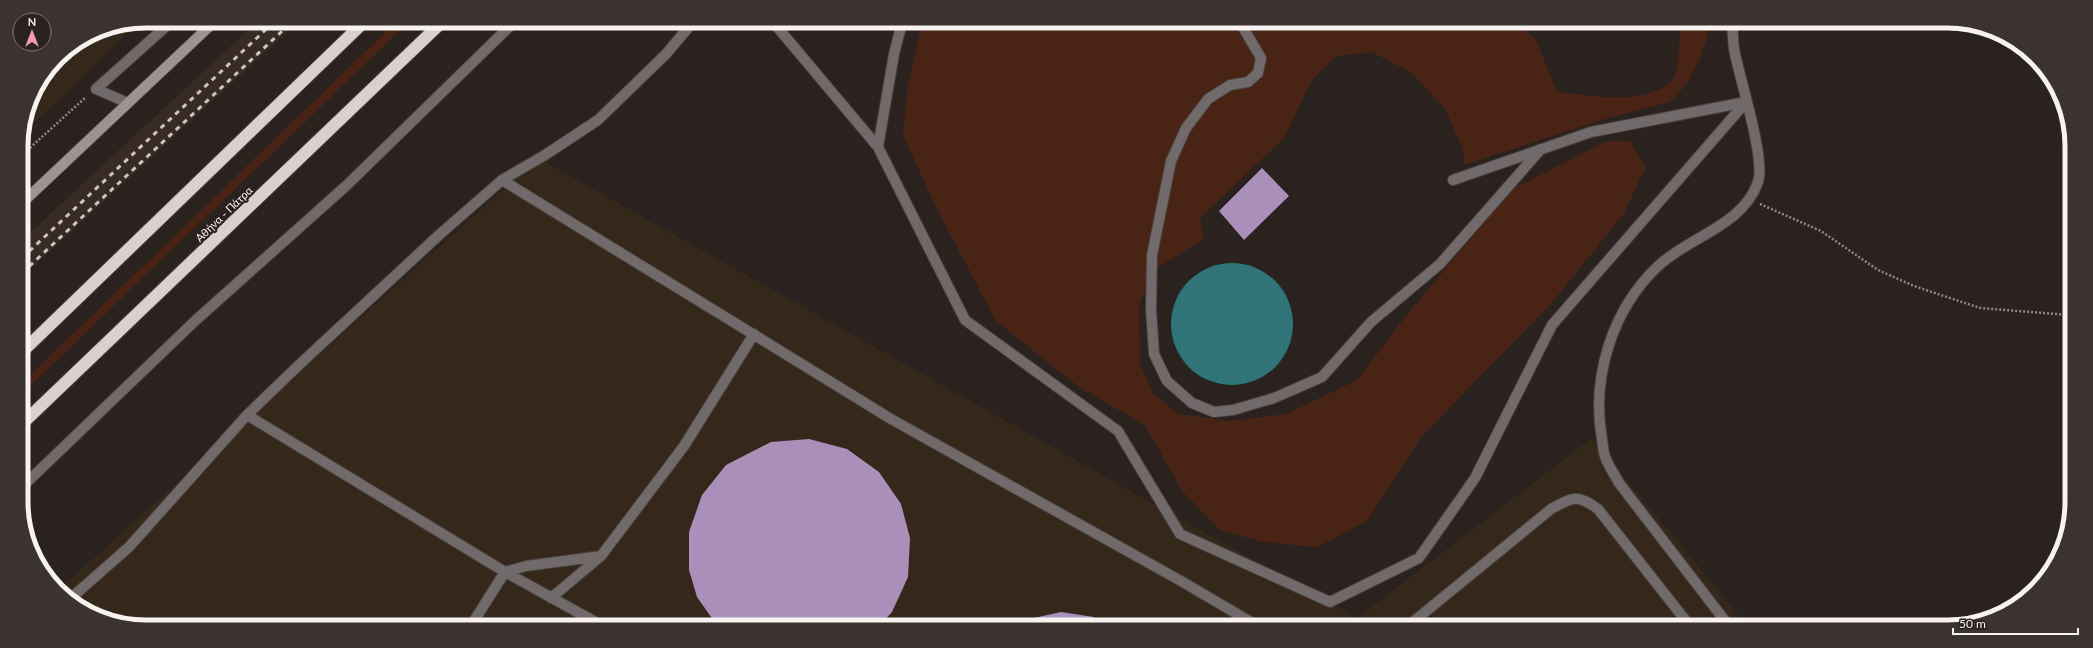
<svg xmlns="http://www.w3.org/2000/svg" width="2093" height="648" font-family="Lato,sans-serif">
  <rect width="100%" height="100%" fill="#29221e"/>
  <!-- industrial -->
  <path fill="#35281a" d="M137,23L71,89L23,133L34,91L58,58L99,30Z
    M538,158L1357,618L1592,438L1748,626L114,623L58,590Z"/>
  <!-- built -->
  <path fill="#382a24" d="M258,21H299L22,277V240Z"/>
  <!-- green -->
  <path fill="#492414" d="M396,22H409L23,393V382Z
    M922,23L1520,24L1536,40L1557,92C1589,95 1654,108 1674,77C1679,69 1680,35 1680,25H1710C1703,53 1693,83 1669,102L1598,121L1464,165L1463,149L1445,109L1412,73L1372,52L1337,56L1312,80L1284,138L1200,218L1204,239L1154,270L1139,305L1140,363L1153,394L1179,414L1229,421L1286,414L1357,380L1405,317L1512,189L1607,141H1630L1646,167L1623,215L1550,305L1422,436L1367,521L1317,547L1263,542L1220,530L1182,491L1145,425L1079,387L996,321L940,215L903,136L908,85Z"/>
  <!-- water -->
  <path fill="#2e7478" d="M1171 324a61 61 0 1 1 122 0a61 61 0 1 1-122 0Z"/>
  <!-- building -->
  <path fill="#aa8fba" d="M1262,168L1289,196L1244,240L1219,211Z
    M809,439L847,449L879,472L901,504L910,538L908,577L892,612L881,624H716L697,597L689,570V532L702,495L726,465L771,442Z
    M1061,612L1094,617L1093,625H1030L1029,619Z"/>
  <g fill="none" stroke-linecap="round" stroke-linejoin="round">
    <!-- lane casing -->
    <g stroke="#463f3b" stroke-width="12">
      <path id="lane" d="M773,22L878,147L965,320L1118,431L1180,534L1330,602L1419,558L1475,478L1552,325L1746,102
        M1241,24L1261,58L1258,73L1248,82L1230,85L1208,99L1186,128L1171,161L1152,255L1151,309L1154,354L1167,381L1192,403L1214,412L1233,410L1274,398L1322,377L1371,322L1440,264L1541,149
        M878,147L894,54L902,23
        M502,180L891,419L1181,581L1256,625
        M247,415L505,572L599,624
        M71,598L129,547L247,415L301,363L439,235L502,180L545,155L598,120L666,54L693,22
        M551,598L601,556L684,446L754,334
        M472,624L505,572L526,566L601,556
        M1408,626L1551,509C1573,497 1577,494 1598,509L1690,626"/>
    </g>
    <!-- street casing -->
    <g stroke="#463f3b" stroke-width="12">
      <path id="street" d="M128,103L96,89L172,21
        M1453,180L1591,132L1746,102
        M23,486L196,320L347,185L514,22
        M1729,626L1619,483C1615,475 1609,467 1606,459C1603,453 1603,445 1602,439C1591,378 1612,310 1657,267C1688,237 1743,226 1758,182C1766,159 1739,77 1734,49C1733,41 1733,33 1732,25"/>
    </g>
    <!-- secondary casing -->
    <g stroke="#463f3b" stroke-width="12">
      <path id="secondary" d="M22,203L215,21"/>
    </g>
    <!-- highway casing -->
    <g stroke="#463f3b" stroke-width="14">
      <path id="highway" d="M22,352L364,22
        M23,423L442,22"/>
    </g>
    <!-- path -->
    <path stroke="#8f8985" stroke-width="2.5" stroke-dasharray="2 2" stroke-linecap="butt" d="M21,156L86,97
      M1760,204L1821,231L1878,270L1914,286L1980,308L2069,315"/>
    <!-- lane -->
    <use href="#lane" stroke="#706b6a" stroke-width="10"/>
    <!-- street -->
    <use href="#street" stroke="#706b6a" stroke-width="10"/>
    <!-- secondary -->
    <use href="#secondary" stroke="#9b9493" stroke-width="10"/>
    <!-- highway -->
    <use href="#highway" stroke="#dcd0ce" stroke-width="12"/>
    <!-- rail -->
    <path stroke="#cbc5c2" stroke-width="3" stroke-dasharray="5 5" stroke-linecap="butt" d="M22,258L275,21
      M22,273L293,21"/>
  </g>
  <g text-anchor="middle" stroke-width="4" stroke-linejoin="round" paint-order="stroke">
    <!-- street labels -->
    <g font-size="11" fill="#f8f3f0" stroke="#29221e">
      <text transform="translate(224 214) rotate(-44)" y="4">Αθήνα - Πάτρα</text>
    </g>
  </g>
  <!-- crop -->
  <path d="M0 0H2093V648H0ZM146 28H1947A118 118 0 0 1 2065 146V502A118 118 0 0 1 1947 620H146A118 118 0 0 1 28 502V146A118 118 0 0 1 146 28Z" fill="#3a332f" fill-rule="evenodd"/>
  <path fill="none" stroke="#f8f3f0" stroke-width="5" d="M146 28H1947A118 118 0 0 1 2065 146V502A118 118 0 0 1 1947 620H146A118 118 0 0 1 28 502V146A118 118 0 0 1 146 28Z"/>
  <!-- north arrow -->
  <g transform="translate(32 32)"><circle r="19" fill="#29221e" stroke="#7c7672"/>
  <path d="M0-3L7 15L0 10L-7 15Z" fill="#f39aa9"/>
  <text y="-6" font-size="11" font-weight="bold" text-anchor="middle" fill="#f8f3f0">N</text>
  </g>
  <!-- scale -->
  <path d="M1953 628v6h125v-6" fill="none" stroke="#f8f3f0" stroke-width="2"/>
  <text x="1959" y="628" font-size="12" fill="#f8f3f0" stroke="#29221e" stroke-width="3" paint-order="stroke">50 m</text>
</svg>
